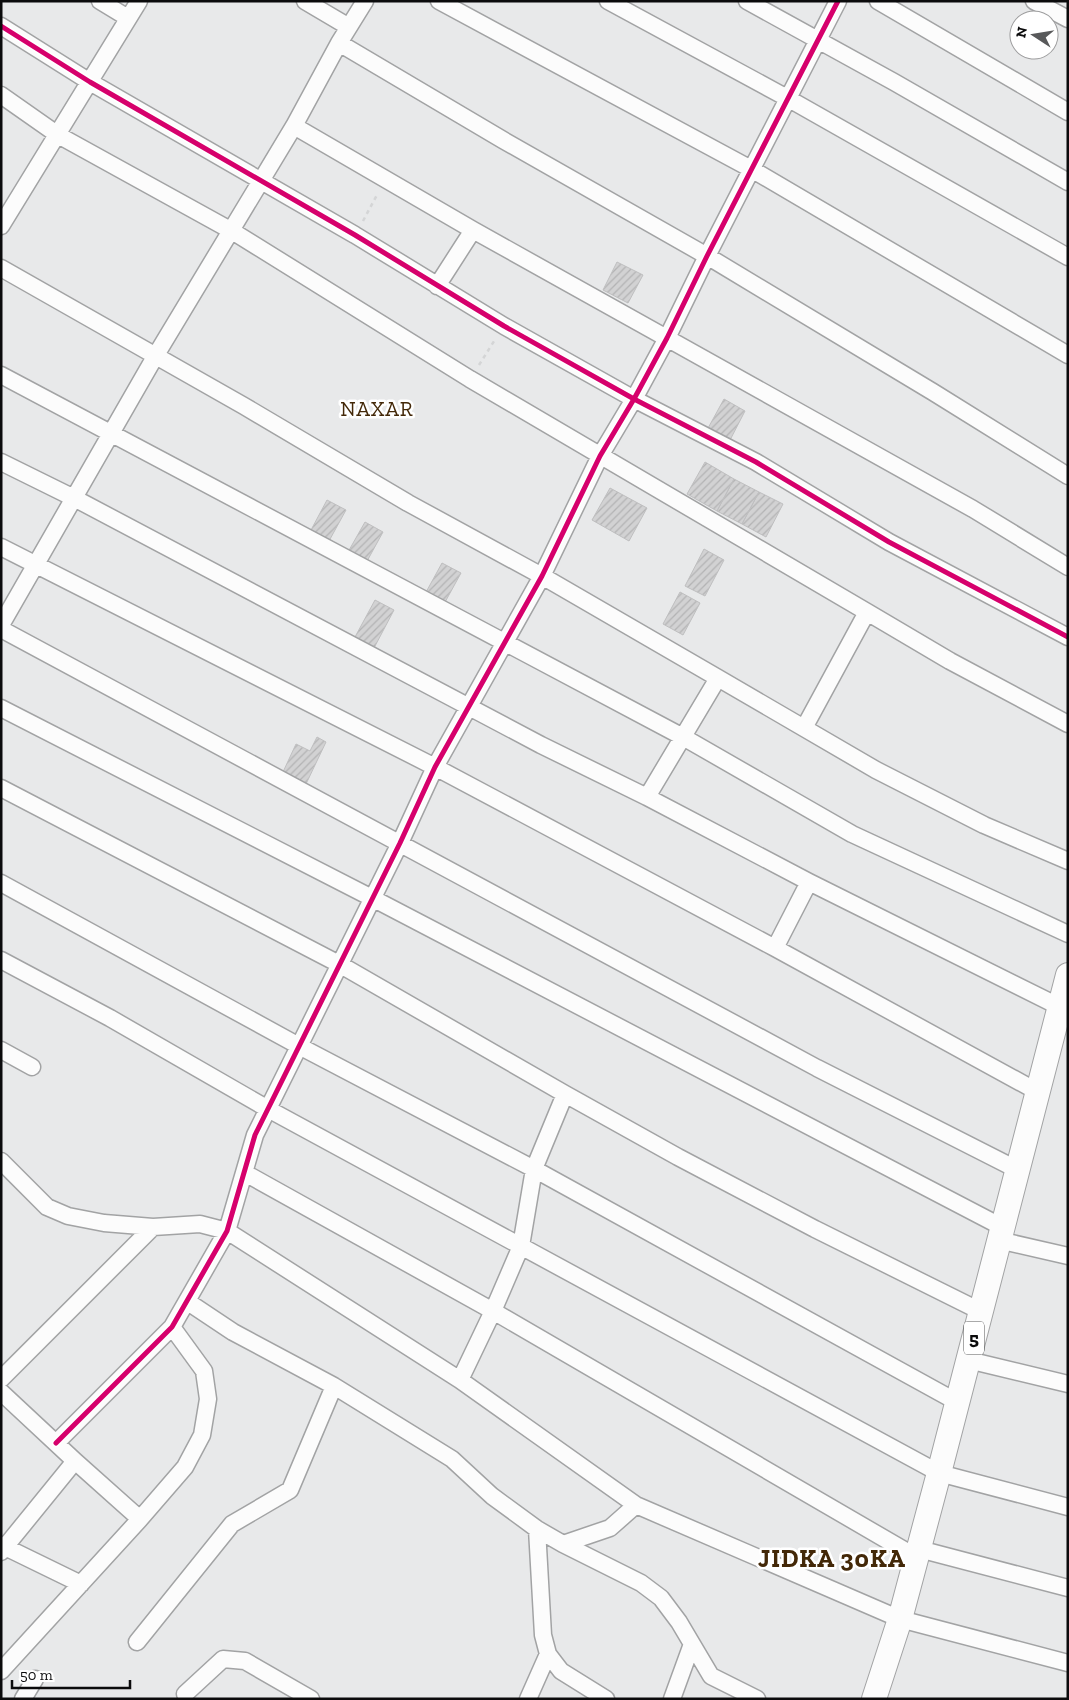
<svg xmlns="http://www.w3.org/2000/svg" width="1069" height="1700" font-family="'Zilla Slab',serif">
  <defs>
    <pattern id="building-hatch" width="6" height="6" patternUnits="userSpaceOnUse" patternTransform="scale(1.25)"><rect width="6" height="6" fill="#d2d2d3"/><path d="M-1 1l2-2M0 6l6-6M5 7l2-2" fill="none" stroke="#b3b3b4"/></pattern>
  </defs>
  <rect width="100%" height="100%" fill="#e8e9ea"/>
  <!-- building -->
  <path fill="url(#building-hatch)" stroke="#bfbfc0" d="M617,262L643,275L628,303L603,290Z
    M724,399L745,411L729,442L707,430Z
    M705,462L734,479L717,511L687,494Z
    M734,479L759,492L742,524L717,511Z
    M610,488L647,508L629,541L592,520Z
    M759,492L783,504L766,537L742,524Z
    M327,500L346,510L329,541L311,530Z
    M365,522L383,532L366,563L348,552Z
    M704,549L724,560L705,596L685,586Z
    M442,563L461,573L444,604L425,594Z
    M680,592L700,603L683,635L663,624Z
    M375,600L394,610L374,648L355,637Z
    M317,737L326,742L306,784L283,772L296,744L310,751Z"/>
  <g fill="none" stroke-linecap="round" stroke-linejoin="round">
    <!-- minor casing -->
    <g stroke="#a2a3a4" stroke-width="19">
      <path id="minor" d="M100,1L128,18
        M305,1L349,27
        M439,1L753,170L1068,355
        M608,1L789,99L1068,257
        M747,1L894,82L1068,182
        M878,1L1068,112
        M1034,1L1068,19
        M1,26L90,82L355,235L504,326L634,399L756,462L889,542L1068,637
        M339,43L503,140L707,256L933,392L1068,476
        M1,95L58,135L232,231L470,379L867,612L804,728
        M294,126L473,230L973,509L1068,567
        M1,226L139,1
        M1,268L244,406L408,503L542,576L718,678L876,770L984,825L1068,861
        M437,286L473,230
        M1,375L683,737L852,834L1068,934
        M1,462L74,498L541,745L647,797L809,882L1060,1007
        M1,547L435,767L775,948L1038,1092
        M867,612L950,661L1068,724
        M1,625L156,355L294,126L339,43L365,1
        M1,629L817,1068L1018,1170
        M1,708L372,898L1002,1227
        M1,788L339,964L565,1094L678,1157L815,1229L980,1311
        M647,797L718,678
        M1,883L299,1046L534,1169L957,1402
        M775,948L809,882
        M1,960L110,1018L268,1109L939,1473L1068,1507
        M1,1050L32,1067
        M1,1161L47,1207L68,1216L104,1223L153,1227L200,1224L227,1231L460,1380L636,1505L900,1619L1068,1663
        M245,1173L493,1311L916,1557
        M998,1240L1068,1256
        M188,1302L233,1332L334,1386L452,1459L492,1496L537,1529L563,1544L641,1583L661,1598L679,1622L711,1676L757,1699
        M968,1360L1068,1384
        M1,1379L153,1227
        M460,1380L493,1311L521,1246L534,1169L565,1094
        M1,1392L75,1461L140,1519
        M56,1443L172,1327L227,1231L255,1135L400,843L435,767L542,576L600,456L634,399L667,338L707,256L838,1
        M537,1529L543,1635L548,1654L561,1671L606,1699
        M563,1544L610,1528L636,1505
        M1,1545L81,1584
        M919,1549L1068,1588
        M1,1552L75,1461
        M137,1642L232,1524L290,1490L334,1386
        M1,1671L140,1519L185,1467L202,1435L208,1399L204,1371L172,1327
        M185,1694L223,1659L245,1661L311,1699
        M23,1699L35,1679
        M528,1699L548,1654
        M672,1699L692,1644"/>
    </g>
    <!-- highway casing -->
    <g stroke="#a2a3a4" stroke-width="26">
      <path id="highway" d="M874,1699L900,1619L939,1473L1068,975"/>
    </g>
    <!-- path -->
    <path stroke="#d4d5d6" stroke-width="2.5" stroke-dasharray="4 4" stroke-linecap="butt" d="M363,221L378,193
      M479,365L496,338"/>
    <!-- minor -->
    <use href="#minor" stroke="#fcfcfc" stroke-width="16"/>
    <!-- highway -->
    <use href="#highway" stroke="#fcfcfc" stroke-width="24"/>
    <!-- cycleway casing -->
    <g stroke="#fff" stroke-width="8">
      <path id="cycleway" d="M1,26L90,82L355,235L504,326L634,399L756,462L889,542L1068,637
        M56,1443L172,1327L227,1231L255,1135L400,843L435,767L542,576L600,456L634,399L667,338L707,256L838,1"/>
    </g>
    <!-- cycleway -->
    <use href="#cycleway" stroke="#d6006c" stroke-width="5"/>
  </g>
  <g text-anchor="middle" stroke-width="5" stroke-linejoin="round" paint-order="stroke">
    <!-- shield labels -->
    <rect fill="#fff" stroke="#545455" stroke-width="1" x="964" y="1321.5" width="20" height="33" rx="4"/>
    <g font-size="19" font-weight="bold" fill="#0b0b0c">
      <text x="974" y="1345">5</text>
    </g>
    <!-- neighbourhood labels -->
    <g font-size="21" letter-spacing="1" fill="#432808" stroke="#fff">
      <text x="377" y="416">NAXAR</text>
    </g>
    <!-- district labels -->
    <g font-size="25" font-weight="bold" letter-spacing="1" fill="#432808" stroke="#fff">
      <text x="832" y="1567">JIDKA 30KA</text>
    </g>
  </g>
  <!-- border -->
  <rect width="1069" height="1700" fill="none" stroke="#0b0b0c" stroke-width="5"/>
  <!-- north arrow -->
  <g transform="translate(1034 35) rotate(282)"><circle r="24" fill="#ffffff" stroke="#9d9d9e"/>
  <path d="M0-4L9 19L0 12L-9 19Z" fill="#58595a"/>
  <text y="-8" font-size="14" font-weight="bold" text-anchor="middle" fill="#0b0b0c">N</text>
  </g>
  <!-- scale -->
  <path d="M12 1680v8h118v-8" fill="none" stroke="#0b0b0c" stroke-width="2.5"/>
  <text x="20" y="1680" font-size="15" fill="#0b0b0c" stroke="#ffffff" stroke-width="4" paint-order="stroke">50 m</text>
</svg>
